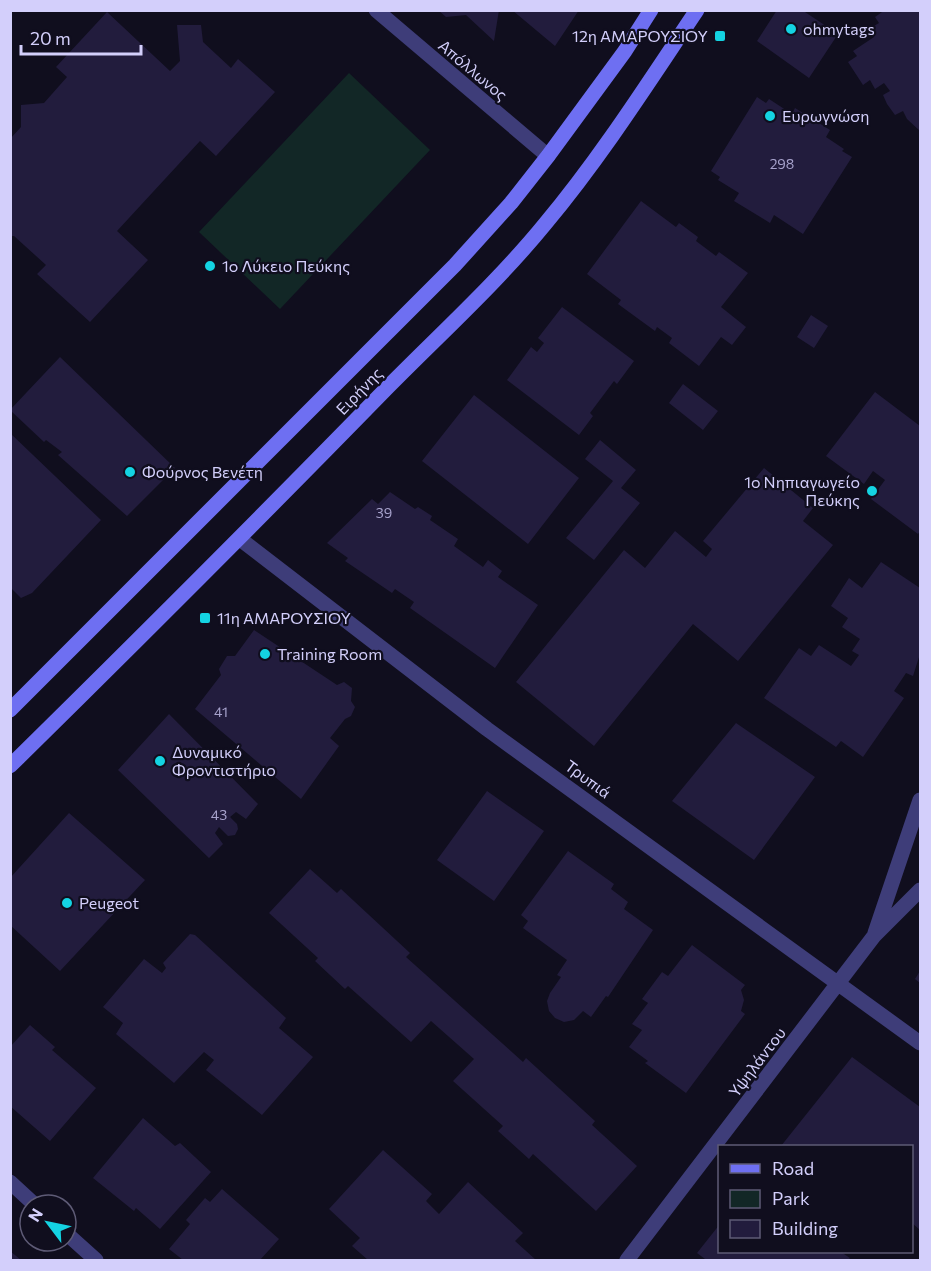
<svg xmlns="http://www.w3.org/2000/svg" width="931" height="1271" font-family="Commissioner,sans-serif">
  <rect width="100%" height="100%" fill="#100e1e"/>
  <!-- green -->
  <path fill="#122726" d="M349,73L430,150L280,309L199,232Z"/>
  <!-- building -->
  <path fill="#221c3d" d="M438,10H499L494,41L466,15L446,17Z
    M512,10H579L555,46Z
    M777,10H802L838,34L809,78L757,41Z
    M885,10H920V131L907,119L903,111L895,115L887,104L883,95L890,91L884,83L875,89L870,80L863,85L848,62L857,56L853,51L874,37L869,29L879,23L875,17Z
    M107,12L170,71L180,61L177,25H201L203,42L231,68L238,59L275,92L216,156L200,141L117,231L148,260L90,322L37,274L46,265L14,236H10V139L21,127V105L44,103L67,77L56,67Z
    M757,97L766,103L769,99L792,114L795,108L830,130L826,137L844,149L842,151L852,157L803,234L774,215L770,223L734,201L739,193L718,180L720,177L711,171Z
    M641,201L676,227L679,223L698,237L696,241L716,256L719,252L748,273L721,307L746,327L732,345L721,337L699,366L669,343L672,338L657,327L655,331L618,304L621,300L587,274Z
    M562,307L634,361L617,384L614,381L590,413L593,416L579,435L507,380L531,347L537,352L544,343L538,338Z
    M811,315L828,326L814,348L797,337Z
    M60,357L175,468L127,516L58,455L62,452L46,440L44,442L10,410Z
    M683,384L718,411L703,430L669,403Z
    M875,392L920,426V531L918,534L871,499L885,480L873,471L864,484L826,456Z
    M474,395L579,478L528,544L422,461Z
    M10,433L101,520L32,593L21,598L10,587Z
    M600,440L636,470L621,488L640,503L594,560L566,538L613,481L585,459Z
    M764,468L813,508L803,521L833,545L738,661L693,624L594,746L516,682L624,550L645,568L675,531L706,557L712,549L703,541Z
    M390,492L415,509L418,507L432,516L430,520L458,539L454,546L483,567L488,560L502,571L498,577L538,605L495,668L410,608L414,602L395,589L392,593L345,561L348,558L327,543L372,499L378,504Z
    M881,562L920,588V654L913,676L906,673L894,691L904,698L863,757L841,741L836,747L764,698L799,648L811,656L819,645L851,666L859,655L852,651L860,639L842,627L848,618L831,606L849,578L862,588Z
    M254,630L337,685L344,682L352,688L351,701L355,707L351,716L345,719L330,738L339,746L301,799L195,709L221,675L219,669L227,656H235Z
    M169,714L258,804L246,819L236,812L230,817L237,824L238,829L235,835L228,836L219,827L215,833L223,844L209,858L118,770Z
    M736,723L815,777L754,860L672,801Z
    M487,791L544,831L494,901L437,860Z
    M69,813L145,880L60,971L10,925V878Z
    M568,851L614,884L611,889L628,902L624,909L653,930L608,997L606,996L591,1017L583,1011L574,1020L564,1022L555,1018L549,1011L547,1001L550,993L561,977L557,975L567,960L523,928L528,921L521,915Z
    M310,869L337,893L341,889L410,953L406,957L523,1062L526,1058L595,1121L592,1125L637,1166L596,1211L533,1154L529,1159L498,1131L503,1126L453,1081L474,1059L431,1021L411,1042L348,986L345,989L315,961L318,958L269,913Z
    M190,934L195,935L286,1018L279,1028L313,1057L262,1115L206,1070L214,1060L204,1052L174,1083L116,1034L123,1023L103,1007L144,959L162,973L166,968L163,963Z
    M692,945L745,985L741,990L744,1000L741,1011L745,1014L686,1093L645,1063L648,1061L629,1047L642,1030L632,1024L648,1003L642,999L662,972L668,976Z
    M920,971V983L915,979Z
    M30,1025L55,1047L52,1050L96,1088L50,1141L10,1106V1047Z
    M852,1057L920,1107V1230L912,1223V1146H781Z
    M143,1118L175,1146L180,1143L211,1172L160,1229L136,1208L134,1211L93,1178Z
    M383,1150L432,1194L426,1201L439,1214L468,1182L523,1233L515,1241L536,1260H368L352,1246L360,1238L329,1209Z
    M222,1189L279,1239L260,1260H183L169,1249L190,1224L186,1220L205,1198L210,1202Z
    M720,1224V1252H841L850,1258L848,1260H703L705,1259L697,1253Z
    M10,1251L21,1260H10Z"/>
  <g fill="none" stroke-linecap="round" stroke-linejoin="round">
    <!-- minor -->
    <path stroke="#3e3d79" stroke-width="15" d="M376,10L548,156
      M240,539L487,729L920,1043
      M875,933L920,800
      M10,1182L35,1205
      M66,1233L96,1260
      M627,1260L874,936L920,890"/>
    <!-- secondary -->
    <path stroke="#6e6ff2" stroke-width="15" d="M10,710L455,265L511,203L548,156L625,51L651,10
      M10,766C136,642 261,517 384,391C438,336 496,284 545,224C601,157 648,83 697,10"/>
  </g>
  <!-- markers -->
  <g fill="#14d3e2" stroke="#100e1e" stroke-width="2">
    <circle cx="791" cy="29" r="6"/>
    <rect x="714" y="30" width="12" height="12" rx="3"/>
    <circle cx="770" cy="116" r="6"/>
    <circle cx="210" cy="266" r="6"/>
    <circle cx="130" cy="472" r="6"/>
    <circle cx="872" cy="491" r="6"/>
    <rect x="199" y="612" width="12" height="12" rx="3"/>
    <circle cx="265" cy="654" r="6"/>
    <circle cx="160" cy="761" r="6"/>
    <circle cx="67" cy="903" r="6"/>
  </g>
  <g text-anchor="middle" stroke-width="4.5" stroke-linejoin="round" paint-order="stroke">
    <!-- number labels -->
    <g font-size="14" fill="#a7a2cc">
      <text x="782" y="169">298</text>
      <text x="384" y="518">39</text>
      <text x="221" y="717">41</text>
      <text x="219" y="820">43</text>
    </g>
    <!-- poi labels -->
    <g font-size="16" fill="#d3cffb" stroke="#100e1e" text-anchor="start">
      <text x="803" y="35">ohmytags</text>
      <text x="708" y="42" text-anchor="end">12η ΑΜΑΡΟΥΣΙΟΥ</text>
      <text x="782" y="122">Ευρωγνώση</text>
      <text x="222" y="272">1ο Λύκειο Πεύκης</text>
      <text x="142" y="478">Φούρνος Βενέτη</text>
      <text x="860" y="488" text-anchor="end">1ο Νηπιαγωγείο<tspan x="860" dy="18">Πεύκης</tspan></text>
      <text x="217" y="624">11η ΑΜΑΡΟΥΣΙΟΥ</text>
      <text x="277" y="660">Training Room</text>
      <text x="172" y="758">Δυναμικό<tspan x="172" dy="18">Φροντιστήριο</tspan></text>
      <text x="79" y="909">Peugeot</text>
    </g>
    <!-- street labels -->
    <g font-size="16" fill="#d3cffb" stroke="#100e1e">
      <text transform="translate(473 70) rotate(40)" y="6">Απόλλωνος</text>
      <text transform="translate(359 391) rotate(-46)" y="6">Ειρήνης</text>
      <text transform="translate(588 779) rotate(36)" y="6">Τρυπιά</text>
      <text transform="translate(757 1062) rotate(-53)" y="6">Υψηλάντου</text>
    </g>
  </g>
  <!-- border -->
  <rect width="931" height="1271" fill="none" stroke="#d3cffb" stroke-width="24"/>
  <!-- legend -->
  <rect x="718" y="1145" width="195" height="108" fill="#100e1e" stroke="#5e5b76" stroke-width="1.5"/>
  <rect x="730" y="1164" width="30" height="9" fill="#6e6ff2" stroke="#5e5b76" stroke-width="1.5"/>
  <text x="772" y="1175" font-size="18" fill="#d3cffb">Road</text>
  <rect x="730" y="1190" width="30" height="18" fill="#122726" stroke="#5e5b76" stroke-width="1.5"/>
  <text x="772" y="1205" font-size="18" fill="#d3cffb">Park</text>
  <rect x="730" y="1220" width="30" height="18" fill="#221c3d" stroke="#5e5b76" stroke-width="1.5"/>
  <text x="772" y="1235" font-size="18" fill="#d3cffb">Building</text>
  <!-- north arrow -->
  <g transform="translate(48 1223) rotate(302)"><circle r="28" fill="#100e1e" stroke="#5e5b76" stroke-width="1.5"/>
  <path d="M0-4.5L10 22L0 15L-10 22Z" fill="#14d3e2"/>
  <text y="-9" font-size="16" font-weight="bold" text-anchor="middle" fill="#d3cffb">N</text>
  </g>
  <!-- scale -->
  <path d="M21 45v9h120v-9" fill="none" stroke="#d3cffb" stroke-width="3"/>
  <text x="30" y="45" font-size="18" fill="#d3cffb" stroke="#100e1e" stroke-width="4.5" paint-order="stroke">20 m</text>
</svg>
